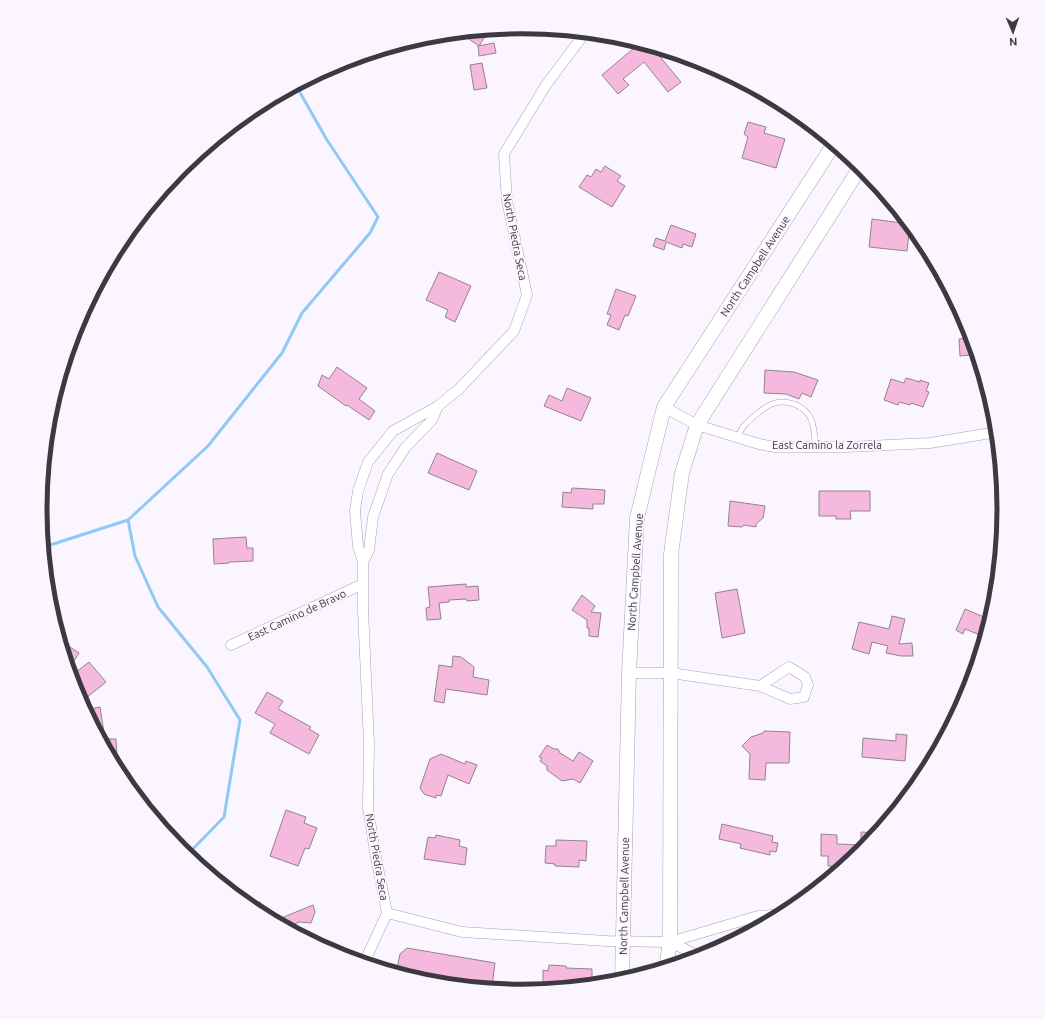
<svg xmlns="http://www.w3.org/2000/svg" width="1045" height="1019" font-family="Ubuntu,sans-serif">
  <rect width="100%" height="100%" fill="#faf5ff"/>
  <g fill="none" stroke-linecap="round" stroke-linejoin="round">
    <!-- stream -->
    <path stroke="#90caf4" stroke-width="3" d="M44,547L128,520
      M187,855L224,817L240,720L207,667L158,607L135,556L128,520L208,446L282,353L302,313L370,233L378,217L327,140L298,89L299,85"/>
  </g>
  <!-- building -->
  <path fill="#f5b9de" stroke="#93838d" d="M489,30L479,46L460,33Z
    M494,43L496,53L479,56L478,46Z
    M640,43L652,47L681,82L668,92L644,62L623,79L629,85L618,94L602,75Z
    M482,63L487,88L474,90L470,65Z
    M748,122L766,127L764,133L785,139L776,168L742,158L748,137L744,134Z
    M605,166L621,176L617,181L625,186L612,207L579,187L587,175L591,177L596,169L601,172Z
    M872,219L909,224L910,225L907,251L869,247Z
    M671,225L696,234L692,247L683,244L682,248L666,242L664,250L653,246L656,238L665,241Z
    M439,272L471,286L455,322L445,317L448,310L426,300Z
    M616,289L636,296L628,316L625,315L619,330L607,325L611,315L607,314Z
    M969,338L973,340L979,359L971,355L960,356L959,339Z
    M337,367L367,388L359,399L375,411L369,420L347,405L346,406L318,386L322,375L329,379Z
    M765,370L794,372L818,380L811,397L802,393L799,399L786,394L764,393Z
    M906,378L920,382V380L929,383L926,391L929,392L923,407L911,403L910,405L899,402L898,405L884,400L891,379L904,383Z
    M567,388L591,398L581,421L544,406L549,395L562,401Z
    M437,453L477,471L469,490L428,473Z
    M572,488L605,490L604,504H593V509L562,507L563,492L571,493Z
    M819,491H870V511H850L851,519H836V516H819Z
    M730,501L765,506L763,518L756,524V527L744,525L742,527L728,526Z
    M246,537L247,548H253V561L229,562V563L214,564L213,539Z
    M466,584V587L478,586L479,600L467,601L466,599L449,600V602L439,603L441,619L427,620L426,608L430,607L428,587Z
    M737,589L745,633L722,638L715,593Z
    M582,595L595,606L591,612L601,613L598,637L589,636V628H587V620L572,610Z
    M965,609L991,620L985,637L965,629L963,634L956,630Z
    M892,616L905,619L899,644L912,643L913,656H901L886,653L888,646L872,642L869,654L852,649L859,622L889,629Z
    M61,641L79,653L69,669Z
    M453,656L461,657L474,667L473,677L489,680L487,695L446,689L444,703L434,701L439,665L452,667Z
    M89,662L106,682L81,702L77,694L71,676Z
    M267,692L283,701L278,709L311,727L309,729L319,735L309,754L270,733L275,724L255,713Z
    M100,707L105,739H116L118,771L85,710Z
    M764,731L790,732L789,763H766L765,780L749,779L750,754L742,746L751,737L763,733Z
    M896,734L907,735L905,761L862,757L863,738L896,741Z
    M547,745L554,749H558L560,753L573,761L579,752L593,761L580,783L573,779L562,781L547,770V766L540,761L542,758L539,757Z
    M441,754L465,764L466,761L477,765L469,784L448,775L441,796L436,795V798L424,794L420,788L430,759Z
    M286,810L306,817L304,823L317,828L309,849L305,848L298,866L270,856Z
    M722,824L773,836L772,842L778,843L776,852L770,851V855L740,848L741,844L719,839Z
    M861,832L879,833L864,851L844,867L828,866V856H821V834L837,835V844L861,845Z
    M436,835L460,840L459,846L467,848L465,865L424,859L428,837L435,838Z
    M556,840L587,841L586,861L579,860V867L555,866V864L545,863L546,846H556Z
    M260,902L264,916L254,911L247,905Z
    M313,905L315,912L311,923L299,922L287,928L274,921Z
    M407,948L495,963L492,986L468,981L467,986L428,983L396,973L400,954Z
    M549,965L566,966V968L592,969V985L543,990V970L548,971Z"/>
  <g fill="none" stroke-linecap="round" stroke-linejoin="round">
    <!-- lane casing -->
    <g stroke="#a9a1b1" stroke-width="6">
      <path id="lane" d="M738,437C741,427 748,421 757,414C762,410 766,406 772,404C787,398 805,406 811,419C815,428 815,438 815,447"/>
    </g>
    <!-- street casing -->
    <g stroke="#a9a1b1" stroke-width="11">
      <path id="street" d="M664,407L697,425L759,444L775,447H847L930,443L997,432
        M363,562L369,550L373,517L388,474L405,448L432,420L438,406
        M231,645L363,584
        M629,673H671L760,686L790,699L804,697L808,685L805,677L789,667L760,686
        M387,913L375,852L368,808L369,743L363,610V562L358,546L355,511L358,491L368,462L393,431L438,406L459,389L514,331L527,295L507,201L504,154L546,85L585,33
        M387,913L462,932L607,941L670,942L758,916L784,914
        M670,942L701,957
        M364,963L387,913"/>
    </g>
    <!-- secondary casing -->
    <g stroke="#a9a1b1" stroke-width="15">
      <path id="secondary" d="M666,968L670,942L671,554L682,473L697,425L861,166
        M622,981L629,673L637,518L664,407L834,144"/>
    </g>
    <!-- lane -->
    <use href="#lane" stroke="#fff" stroke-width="5"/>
    <!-- street -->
    <use href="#street" stroke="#fff" stroke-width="10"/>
    <!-- secondary -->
    <use href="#secondary" stroke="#fff" stroke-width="14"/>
  </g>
  <g text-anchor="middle" stroke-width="3.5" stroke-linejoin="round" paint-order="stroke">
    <!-- street labels -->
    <g font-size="11" fill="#3c3940" stroke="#faf5ff">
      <text transform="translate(515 237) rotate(79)" y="4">North Piedra Seca</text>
      <text transform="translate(755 266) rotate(-57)" y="4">North Campbell Avenue</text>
      <text x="827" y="449">East Camino la Zorrela</text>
      <text transform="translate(635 572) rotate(-86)" y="4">North Campbell Avenue</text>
      <text transform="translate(297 615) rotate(-25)" y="4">East Camino de Bravo</text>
      <text transform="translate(377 857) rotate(80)" y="4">North Piedra Seca</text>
      <text transform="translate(624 896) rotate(-89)" y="4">North Campbell Avenue</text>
    </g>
  </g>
  <!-- crop -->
  <path d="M0 0H1045V1019H0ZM47 509a475 475 0 1 1 950 0a475 475 0 1 1-950 0Z" fill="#faf5ff" fill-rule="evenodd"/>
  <path fill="none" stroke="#3c3940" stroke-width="5" d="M47 509a475 475 0 1 1 950 0a475 475 0 1 1-950 0Z"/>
  <!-- north arrow -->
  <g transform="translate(1013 32) rotate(178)" stroke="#faf5ff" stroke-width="3" paint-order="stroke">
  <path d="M0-3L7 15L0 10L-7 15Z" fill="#3c3940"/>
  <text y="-6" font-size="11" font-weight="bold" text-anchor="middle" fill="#3c3940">N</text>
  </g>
</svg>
